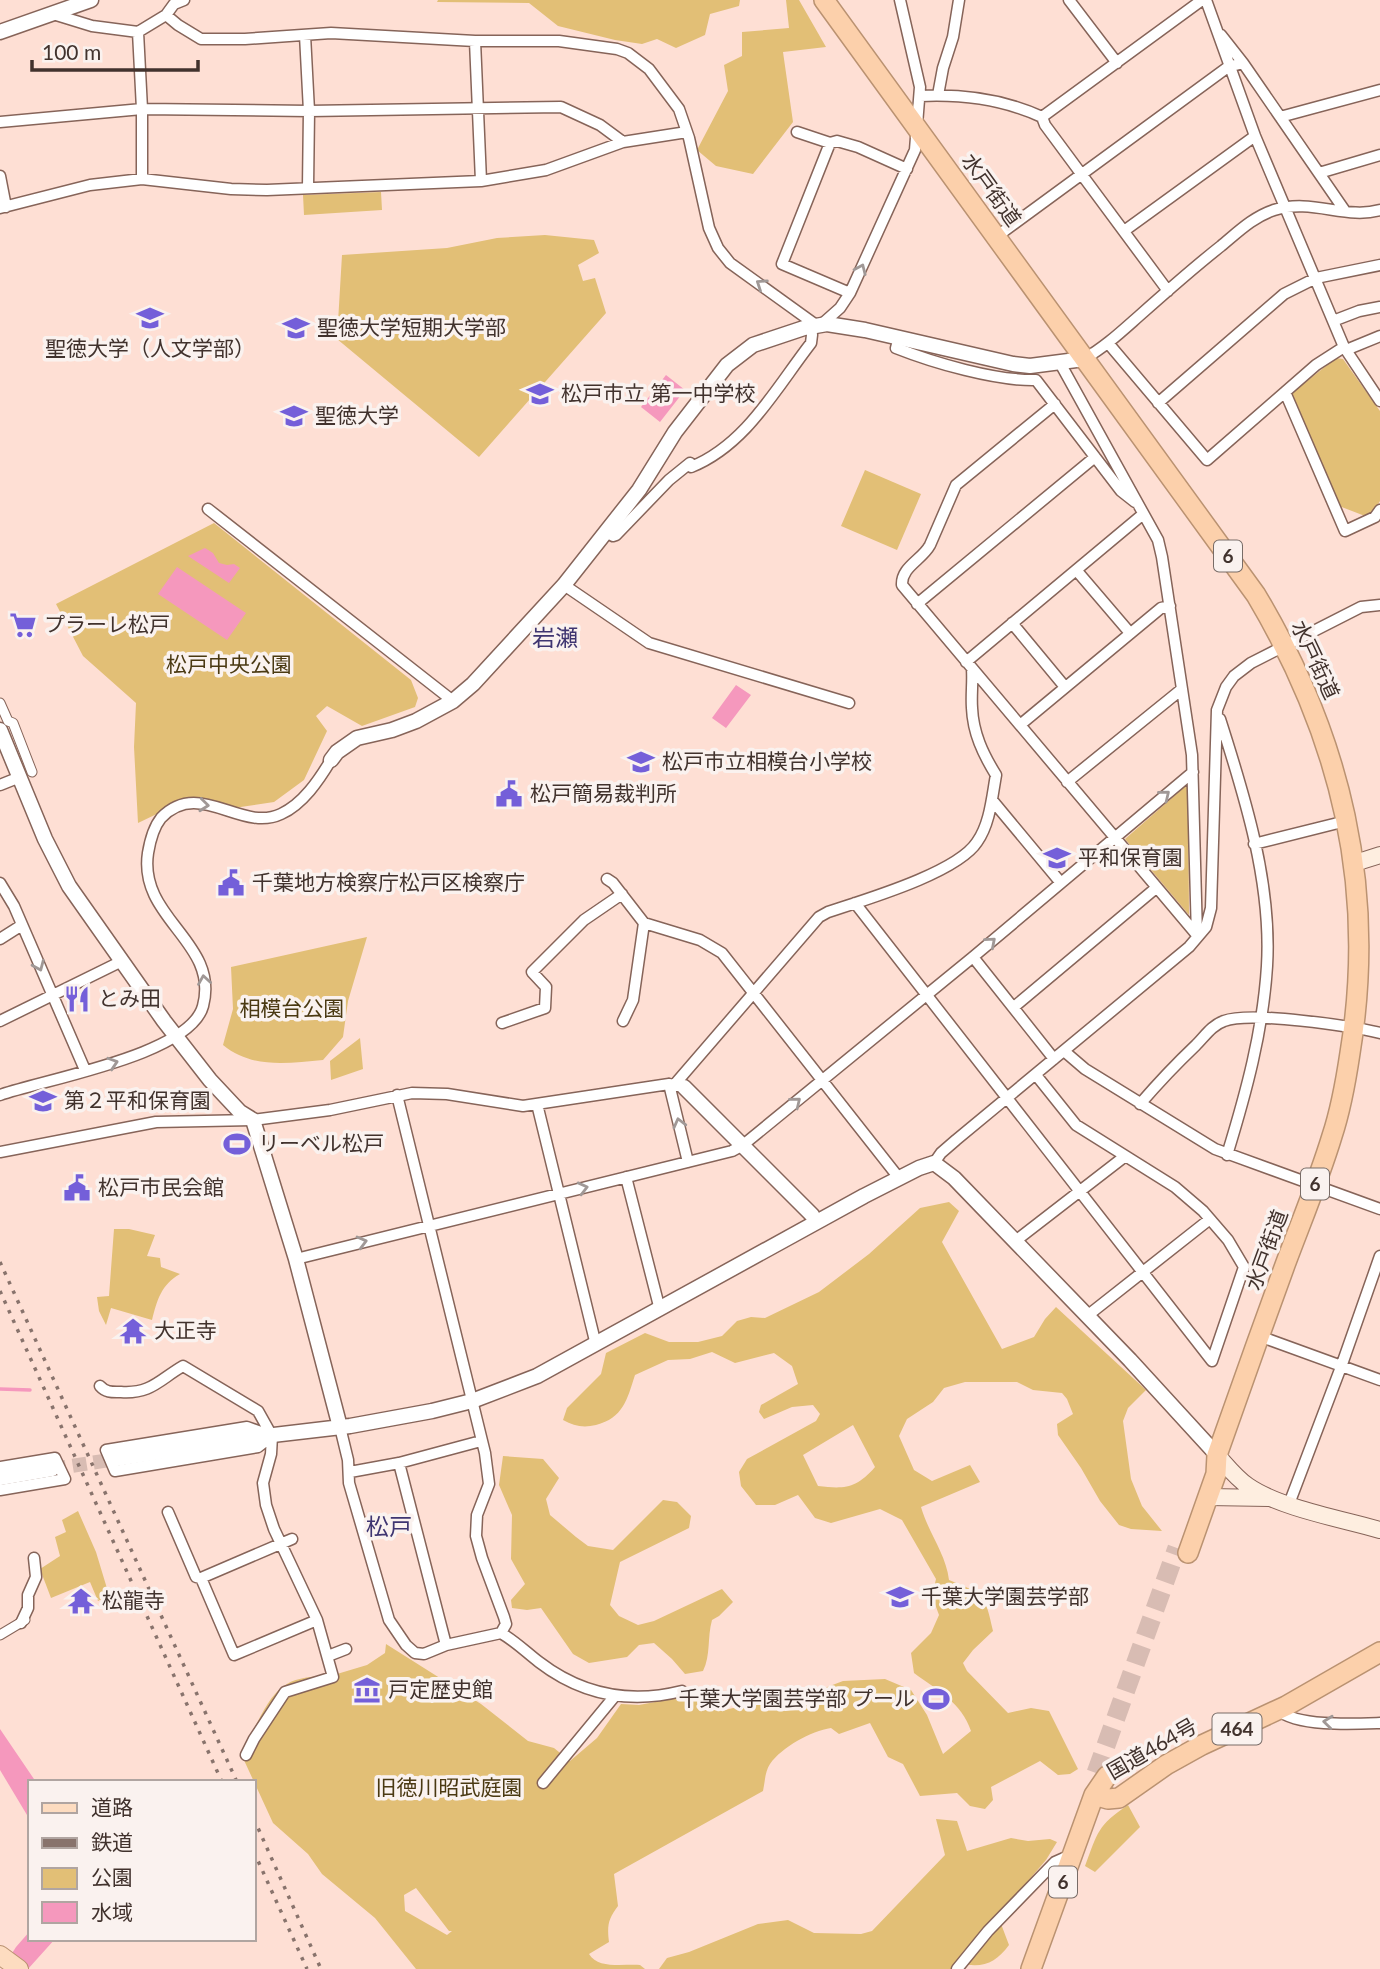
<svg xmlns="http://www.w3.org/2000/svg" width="1380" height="1969" font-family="Lato,'Noto Sans JP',sans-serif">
  <rect width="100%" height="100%" fill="#fedfd4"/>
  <!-- green -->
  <path fill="#e2bf76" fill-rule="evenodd" d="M438,0H740L739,6L710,14L705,35L676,48L657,39L642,44L615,40L558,26L529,3L437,2Z
    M786,0H799L826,47L783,52L793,122L753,174L716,166L697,150L728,91L724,65L742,56V32L789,28Z
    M381,192L382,210L304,215L303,195Z
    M545,235L594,240L599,253L578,265L583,281L595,278L606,313L479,457L337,339L342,255L447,248L497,238Z
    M1336,358L1343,359L1380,411V501L1372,514L1365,516L1339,506L1292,393Z
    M865,470L921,494L897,550L841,526Z
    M214,523L411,680L418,698L415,707L362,726L327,706L316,716L327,731L304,780L274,802L234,808L186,800L138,823L134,747L136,703L83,656L56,604Z
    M1188,784L1189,915L1125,839Z
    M367,937L348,1001L343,1037L323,1060C288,1063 252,1069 223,1045L233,1009L231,967Z
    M360,1038L363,1069L331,1080L330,1061Z
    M949,1202L959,1211L942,1242L1002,1349L1034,1337L1045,1319L1056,1307L1146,1390L1128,1408L1123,1421L1131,1479L1142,1506L1162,1531L1131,1529L1119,1525L1100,1501L1081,1468L1058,1435L1057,1424L1073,1414L1067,1399L1062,1393L1033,1390L1017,1382H965L944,1388L933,1402L907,1419L899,1436L914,1470L932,1481L970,1465L980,1482L921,1507C928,1532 946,1554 949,1580C984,1594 985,1594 993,1631L973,1650L963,1663L967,1671L1008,1713L1031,1708L1049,1711L1078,1769L1070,1774L1058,1775L1040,1761L991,1787L993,1800L985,1809L970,1806L957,1793L920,1796L903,1764L888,1757L870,1723L839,1734L831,1728C811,1731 782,1747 770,1764C765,1771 765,1782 763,1791L614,1874L618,1906C608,1919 607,1926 609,1942L589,1954C598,1969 621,1964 640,1965L645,1969H416L375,1918L322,1874L308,1854L273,1823L243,1758C245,1745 251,1734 257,1723C278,1682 289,1676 335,1676L337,1674L367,1665L385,1653L386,1644L481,1704L528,1741L554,1748L570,1761L597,1738L621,1704L639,1705L714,1691L721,1711L777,1697L790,1701L843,1681L885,1679L911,1690L927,1715L943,1754L971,1731C962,1703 937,1690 914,1673L911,1653L931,1633L939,1615L932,1596L936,1579L902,1520L880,1509L831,1523L815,1518L798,1495L775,1505H756L741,1486L739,1472L747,1459L816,1421L820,1414L813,1405L792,1407L764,1419L759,1412L761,1405L798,1384L792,1366L774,1353L735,1363L712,1352L690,1359L668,1360L635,1375C627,1400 623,1418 596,1425C583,1428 574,1426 563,1420L567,1408L601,1374L606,1353L645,1333L669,1342H698L722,1336L737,1321L751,1317L765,1318L819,1292L869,1254L920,1208ZM853,1425L875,1467C856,1489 844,1489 818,1486L803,1455ZM416,1888L449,1931H452L447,1935L405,1911L404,1895Z
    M114,1229H129L155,1235L147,1256L160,1258L161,1267L180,1274C161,1285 157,1300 152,1320L111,1308L106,1325L99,1311L97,1297L109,1296Z
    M503,1456L543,1459L559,1478L546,1499L550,1515L576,1537L588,1546L613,1550L663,1500L677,1502L691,1516L689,1528L620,1562L610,1605L619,1616L638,1625L654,1621L722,1589L733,1602L719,1616L712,1620C707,1638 711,1655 703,1671L685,1674L672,1659L654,1643L639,1645L627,1657L589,1663L573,1654L541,1608L527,1610L512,1608L511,1600L525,1584L511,1559L512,1515L499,1485Z
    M78,1511L96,1552L109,1595L98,1601L90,1582L51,1598L40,1569L60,1556L55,1537L66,1532L62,1520Z
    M1128,1805L1140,1827L1095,1872L1085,1866C1098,1832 1097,1826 1128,1805Z
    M936,1819L957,1821L967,1851L1011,1838L1028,1841L1050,1839L1057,1842L1046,1860L998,1916L1009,1945C996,1963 982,1969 959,1963L953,1969H659L667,1958L689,1952L758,1924L788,1920L814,1933L861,1934L872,1931L945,1855Z"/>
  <!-- water -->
  <path fill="#f598bd" d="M666,375L685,390L660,422L641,407Z
    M205,548L213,553L219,563L227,565L234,564L240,568L229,583L188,556Z
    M177,567L246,613L227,640L158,594Z
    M736,685L751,695L726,728L712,718Z
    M0,1729L36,1782H30V1820L0,1770Z
    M30,1931V1939H55L28,1969H2L16,1947Z"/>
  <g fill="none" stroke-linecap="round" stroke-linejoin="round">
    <!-- stream -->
    <path stroke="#f598bd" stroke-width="3.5" d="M0,1389L30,1390"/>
    <!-- tertiary-tunnel -->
    <path stroke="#d8bcb3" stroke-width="14" stroke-dasharray="14 7" stroke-linecap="butt" d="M52,1469L116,1459"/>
    <!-- trunk-tunnel -->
    <path stroke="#d8bcb3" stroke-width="19" stroke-dasharray="19 10" stroke-linecap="butt" d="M1096,1773L1177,1548"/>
    <!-- pedestrian casing -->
    <g stroke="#866459" stroke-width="11">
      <path id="pedestrian" d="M0,703L8,721L13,723L32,772
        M0,1635L25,1620"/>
    </g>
    <!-- minor casing -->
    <g stroke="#866459" stroke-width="13">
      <path id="minor" d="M1069,0L1117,63
        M1206,0L1255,136L1344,347L1380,401
        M53,14L92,26L138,32L166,15L174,4L184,0
        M166,15L178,25L201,39H245L331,33L475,41H559L617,49L628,53L649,69L679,109L689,138L709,228L718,248L730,263L816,325
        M138,32L142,109V179
        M305,35L309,111L308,187
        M1221,35L1243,63L1345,211
        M475,41L481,181
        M938,95L943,68L953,37L959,0
        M920,96C961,94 1005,100 1042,117L1045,125L1168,291
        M1042,117L1202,0
        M1280,117L1380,90
        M0,122L142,109L309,111L561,107L600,125L623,142
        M797,132L830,143L837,141L858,147L907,169
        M830,143L782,264L850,293
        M1319,173L1380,155
        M0,176L6,207
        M0,208L90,185L142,179L231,189L267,190L481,181L546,170L623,142L687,132
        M1124,231L1255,136
        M996,237L1228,67L1243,63
        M1333,321L1359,311L1380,307
        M822,324L840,308L850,293L915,150L920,87L900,0
        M899,337L896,348C934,363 996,381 1036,380L1121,491L1135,502
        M1108,343L1207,460L1316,365L1344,347
        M1346,350L1380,336
        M1084,359C1105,347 1122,331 1139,316C1166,292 1193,268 1221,246C1238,232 1253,217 1274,210C1312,198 1346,220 1380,210
        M1060,363L1158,540L1162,557L1192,755L1197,936
        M1285,392L1345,531L1375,517L1380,510
        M1158,403L1284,294L1316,278L1380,265
        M1055,404L956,485L930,545C922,560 901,567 902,585L1197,935
        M691,467C746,445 776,388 811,343L812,335L811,326
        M208,509L453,701
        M606,532L613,536L616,535L669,480L690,463
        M1077,571L1130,633
        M564,585L649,643L849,703
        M917,604L1095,457
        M1012,623L1065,687
        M966,662L1142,515
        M1220,719C1245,797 1272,884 1267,966C1263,1031 1246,1093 1227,1155
        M1020,725L1161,608L1170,606
        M1067,782L1182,689
        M0,785L20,777
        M992,800L1061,883
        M1254,844L1346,821
        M607,879L613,883L644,923
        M0,883L14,906L85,1070
        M855,903L1212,1361L1244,1267L1228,1240L1203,1211L1175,1187L1076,1125L1036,1075
        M0,939L22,925
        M973,957L1054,1059
        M1014,1007L1156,888
        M0,1021L122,961
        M623,1021L633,1000L644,923L700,940L722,953L899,1178
        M502,1023L545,1008L546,987L532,972L584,920L622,894
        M1064,1051L1085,1069L1215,1149L1380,1209
        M669,1084L688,1162
        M675,1084L819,917L828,912C864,900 957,873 977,842C990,824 992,797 996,775C983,754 973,733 972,708C971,695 973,682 972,669
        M0,1095C45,1079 190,1055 203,1006C220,942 138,919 148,853C150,841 153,828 161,818C199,778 241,833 281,814C303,804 319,780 331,760
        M397,1095L485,1453L489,1484L477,1515L476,1536L482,1558L504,1617L506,1624L501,1633
        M537,1104L596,1345
        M1140,1104C1158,1083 1176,1064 1196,1045C1205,1036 1212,1025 1224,1021C1250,1011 1351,1026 1380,1033
        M0,1152L156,1122L253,1120L330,1110L412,1093L447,1094L523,1106L669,1084L684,1087
        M934,1163L941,1153L956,1140L1189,947L1206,927L1211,908L1217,710L1226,687L1234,676L1251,663L1361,607L1380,605
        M626,1177L660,1310
        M1014,1242L1124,1157
        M296,1259L732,1151L743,1145L973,957L1193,772
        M1087,1316L1210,1219
        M1259,1336L1380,1380
        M100,1386C106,1393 113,1392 121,1392C151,1394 159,1380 183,1366L258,1411L272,1436L271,1454L263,1483L266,1505L274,1529L317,1620L333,1677L285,1692L254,1739L246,1755
        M247,1427L272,1436L258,1447L115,1471L106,1450Z
        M340,1427L348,1460L349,1483L389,1620L406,1645L415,1653L424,1654L446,1645L501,1633C515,1641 526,1652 539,1662C582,1695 630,1704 682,1691
        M399,1463L446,1645
        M0,1467L55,1458L65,1479L0,1490
        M350,1472L399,1463L481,1441
        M1289,1504L1341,1367L1380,1256
        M168,1512L196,1577L201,1578L292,1539
        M201,1578L234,1655L317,1620
        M21,1623L28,1608V1595L36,1577L34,1558
        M328,1656L346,1649
        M1278,1710C1297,1727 1354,1724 1380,1723
        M543,1783L614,1697
        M957,1969L988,1931L1055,1862L1073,1854"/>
    </g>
    <!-- tertiary casing -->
    <g stroke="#866459" stroke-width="17">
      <path id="tertiary" d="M0,32L91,0
        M0,730L45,839L69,886L164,1021L210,1080L240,1112L253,1120L296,1259L340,1427
        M331,760L337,752L357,738L392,730L416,721L453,701L473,684L564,585L639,490L675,432L727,365L753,345L804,328L827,324L865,330L1013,364L1030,366L1084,359
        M684,1087L812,1215L816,1222
        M116,1459L247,1438L350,1426L432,1411L472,1401L537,1376L864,1196L919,1168L934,1163L954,1178L1130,1360L1217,1455
        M0,1478L52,1469"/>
    </g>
    <!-- secondary casing -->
    <g stroke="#866459" stroke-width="18">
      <path id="secondary" d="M1355,863L1380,855
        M1217,1455C1227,1466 1236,1478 1248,1486C1280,1508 1342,1519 1380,1530
        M1208,1497L1269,1498"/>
    </g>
    <!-- primary casing -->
    <g stroke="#ba9271" stroke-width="20">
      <path id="primary" d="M0,1955L19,1969"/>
    </g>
    <!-- trunk casing -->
    <g stroke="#ba9271" stroke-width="22">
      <path id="trunk" d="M824,0L1256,595C1341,738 1377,888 1350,1053C1346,1080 1341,1109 1332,1136C1319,1179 1301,1222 1285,1265C1262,1328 1239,1392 1217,1455L1216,1474L1188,1553
        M1094,1795L1108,1799L1119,1798L1166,1765L1202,1745L1286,1706L1380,1652
        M1031,1969L1094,1795L1107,1776"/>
    </g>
    <!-- pedestrian -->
    <use href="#pedestrian" stroke="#fff" stroke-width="9"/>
    <!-- minor -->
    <use href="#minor" stroke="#fff" stroke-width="10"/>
    <!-- tertiary -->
    <use href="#tertiary" stroke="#fff" stroke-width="14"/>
    <!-- secondary -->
    <use href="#secondary" stroke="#feeee0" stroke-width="16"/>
    <!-- primary -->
    <use href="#primary" stroke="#fddcc0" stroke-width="18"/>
    <!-- trunk -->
    <use href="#trunk" stroke="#fcd0ab" stroke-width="19"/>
    <!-- rail -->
    <path stroke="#88736c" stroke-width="3.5" stroke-dasharray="3.5 7" stroke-linecap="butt" d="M0,1262L237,1782
      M0,1291L222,1782
      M254,1819L321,1969
      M254,1852L307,1969"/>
  </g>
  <!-- one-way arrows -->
  <defs><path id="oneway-chevron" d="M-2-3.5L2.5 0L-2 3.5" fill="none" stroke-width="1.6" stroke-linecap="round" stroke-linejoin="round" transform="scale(1.75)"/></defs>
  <g stroke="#a09896">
    <use href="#oneway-chevron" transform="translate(861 269) rotate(-66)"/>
    <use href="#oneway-chevron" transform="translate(761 284) rotate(-146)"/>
    <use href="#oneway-chevron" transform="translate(1165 795) rotate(-39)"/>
    <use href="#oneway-chevron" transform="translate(204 805) rotate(6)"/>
    <use href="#oneway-chevron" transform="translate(991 942) rotate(-41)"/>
    <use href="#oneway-chevron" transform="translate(39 966) rotate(67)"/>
    <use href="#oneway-chevron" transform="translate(204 980) rotate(-99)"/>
    <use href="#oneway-chevron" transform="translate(113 1063) rotate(-18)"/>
    <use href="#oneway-chevron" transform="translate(796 1102) rotate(-39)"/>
    <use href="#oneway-chevron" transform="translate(679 1123) rotate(-104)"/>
    <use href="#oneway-chevron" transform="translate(583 1188) rotate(-14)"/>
    <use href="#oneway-chevron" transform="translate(362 1242) rotate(-15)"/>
    <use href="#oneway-chevron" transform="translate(1328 1722) rotate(-174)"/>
  </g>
  <!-- icons -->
  <defs>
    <g id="university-bare" transform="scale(2.1)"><path d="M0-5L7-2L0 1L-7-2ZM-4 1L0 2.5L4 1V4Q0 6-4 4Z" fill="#745fd9" stroke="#faf2ef" stroke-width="2.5" paint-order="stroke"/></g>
    <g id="school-bare" transform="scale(2.1)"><path d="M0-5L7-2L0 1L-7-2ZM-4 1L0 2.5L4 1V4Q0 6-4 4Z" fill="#745fd9" stroke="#faf2ef" stroke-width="2.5" paint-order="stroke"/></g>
    <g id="supermarket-bare" transform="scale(2.1)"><path d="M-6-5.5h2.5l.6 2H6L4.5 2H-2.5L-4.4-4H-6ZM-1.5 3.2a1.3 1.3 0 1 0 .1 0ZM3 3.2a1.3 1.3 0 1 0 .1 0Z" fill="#745fd9" stroke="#faf2ef" stroke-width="2.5" paint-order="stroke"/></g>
    <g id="civic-bare" transform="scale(2.1)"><path d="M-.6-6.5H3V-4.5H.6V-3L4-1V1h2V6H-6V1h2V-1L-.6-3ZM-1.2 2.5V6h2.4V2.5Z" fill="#745fd9" stroke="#faf2ef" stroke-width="2.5" paint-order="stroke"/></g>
    <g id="restaurant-bare" transform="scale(2.1)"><path d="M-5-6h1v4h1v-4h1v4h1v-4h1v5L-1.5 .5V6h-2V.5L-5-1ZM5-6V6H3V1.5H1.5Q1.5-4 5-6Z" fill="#745fd9" stroke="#faf2ef" stroke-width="2.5" paint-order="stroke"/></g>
    <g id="stadium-bare" transform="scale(2.1)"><path d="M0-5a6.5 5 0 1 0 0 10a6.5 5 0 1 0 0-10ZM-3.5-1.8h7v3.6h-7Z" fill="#745fd9" stroke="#faf2ef" stroke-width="2.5" paint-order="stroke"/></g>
    <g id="temple-bare" transform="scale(2.1)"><path d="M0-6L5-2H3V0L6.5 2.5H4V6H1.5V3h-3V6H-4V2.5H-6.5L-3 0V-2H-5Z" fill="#745fd9" stroke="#faf2ef" stroke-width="2.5" paint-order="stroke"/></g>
    <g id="museum-bare" transform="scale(2.1)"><path d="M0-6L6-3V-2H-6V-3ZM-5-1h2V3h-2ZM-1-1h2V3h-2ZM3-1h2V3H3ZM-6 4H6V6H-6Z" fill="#745fd9" stroke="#faf2ef" stroke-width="2.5" paint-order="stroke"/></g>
  </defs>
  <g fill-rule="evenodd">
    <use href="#university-bare" x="150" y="318"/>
    <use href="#university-bare" x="296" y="328"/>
    <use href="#school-bare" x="540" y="394"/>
    <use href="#university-bare" x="294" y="416"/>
    <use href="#supermarket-bare" x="23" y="625"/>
    <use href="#school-bare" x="641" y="762"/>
    <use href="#civic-bare" x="509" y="794"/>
    <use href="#school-bare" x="1057" y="858"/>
    <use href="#civic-bare" x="231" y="883"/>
    <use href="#restaurant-bare" x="77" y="999"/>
    <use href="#school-bare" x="43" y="1101"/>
    <use href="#stadium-bare" x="237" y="1144"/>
    <use href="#civic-bare" x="77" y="1188"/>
    <use href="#temple-bare" x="133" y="1331"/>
    <use href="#university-bare" x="900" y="1597"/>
    <use href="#temple-bare" x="81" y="1601"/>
    <use href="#museum-bare" x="367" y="1690"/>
    <use href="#stadium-bare" x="936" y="1699"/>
  </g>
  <g text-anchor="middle" stroke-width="7" stroke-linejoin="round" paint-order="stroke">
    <!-- shield labels -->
    <g fill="#faf2ef" stroke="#786c67" stroke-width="2">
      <rect x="1214" y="540.5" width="28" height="31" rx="5"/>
      <rect x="1301" y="1168.5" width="28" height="31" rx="5"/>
      <rect x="1212.5" y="1713.5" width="49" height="31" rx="5"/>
      <rect x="1049" y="1866.5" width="28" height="31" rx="5"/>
    </g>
    <g font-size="19" font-weight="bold" fill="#41322d">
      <text x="1228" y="563">6</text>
      <text x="1315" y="1191">6</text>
      <text x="1237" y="1736">464</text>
      <text x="1063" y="1889">6</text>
    </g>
    <!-- street labels -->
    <g font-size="21" fill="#41322d" stroke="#faf2ef">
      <text transform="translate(991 190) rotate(54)" y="7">水戸街道</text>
      <text transform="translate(1315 660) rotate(65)" y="7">水戸街道</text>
      <text transform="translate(1267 1250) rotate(-70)" y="7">水戸街道</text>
      <text transform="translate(1152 1749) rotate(-30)" y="7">国道464号</text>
    </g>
    <!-- poi labels -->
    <g font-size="21" fill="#41322d" stroke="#faf2ef" text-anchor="start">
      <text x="317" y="335">聖徳大学短期大学部</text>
      <text x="150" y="356" text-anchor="middle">聖徳大学（人文学部）</text>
      <text x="561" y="401">松戸市立 第一中学校</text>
      <text x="315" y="423">聖徳大学</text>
      <text x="44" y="632">プラーレ松戸</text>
      <text x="662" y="769">松戸市立相模台小学校</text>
      <text x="530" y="801">松戸簡易裁判所</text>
      <text x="1078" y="865">平和保育園</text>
      <text x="252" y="890">千葉地方検察庁松戸区検察庁</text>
      <text x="98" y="1006">とみ田</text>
      <text x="64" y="1108">第２平和保育園</text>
      <text x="258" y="1151">リーベル松戸</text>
      <text x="98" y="1195">松戸市民会館</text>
      <text x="154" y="1338">大正寺</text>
      <text x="921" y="1604">千葉大学園芸学部</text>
      <text x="102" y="1608">松龍寺</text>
      <text x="388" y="1697">戸定歴史館</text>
      <text x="915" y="1706" text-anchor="end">千葉大学園芸学部 プール</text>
    </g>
    <!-- park labels -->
    <g font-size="21" fill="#4a3912" stroke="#faf2ef">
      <text x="229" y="672">松戸中央公園</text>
      <text x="292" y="1016">相模台公園</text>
      <text x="449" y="1795">旧徳川昭武庭園</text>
    </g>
    <!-- neighbourhood labels -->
    <g font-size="23" fill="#3e3571" stroke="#faf2ef">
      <text x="555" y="646">岩瀬</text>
      <text x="389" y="1535">松戸</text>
    </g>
  </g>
  <!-- legend -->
  <rect x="28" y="1780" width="228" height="161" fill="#faf2ef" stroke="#b0a5a1" stroke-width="2"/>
  <rect x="42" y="1803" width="35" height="10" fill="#fddcc0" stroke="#b0a5a1" stroke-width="2"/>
  <text x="91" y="1815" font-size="21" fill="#41322d">道路</text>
  <rect x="42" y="1838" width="35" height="10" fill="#88736c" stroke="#b0a5a1" stroke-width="2"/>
  <text x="91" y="1850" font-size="21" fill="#41322d">鉄道</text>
  <rect x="42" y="1868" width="35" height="21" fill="#e2bf76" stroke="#b0a5a1" stroke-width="2"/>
  <text x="91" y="1885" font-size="21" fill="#41322d">公園</text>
  <rect x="42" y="1902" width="35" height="21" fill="#f598bd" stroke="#b0a5a1" stroke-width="2"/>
  <text x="91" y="1920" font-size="21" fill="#41322d">水域</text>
  <!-- scale -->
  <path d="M32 60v10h166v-10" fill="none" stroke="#41322d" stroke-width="3.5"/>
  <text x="42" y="60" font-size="21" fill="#41322d" stroke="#faf2ef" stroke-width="5" paint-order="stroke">100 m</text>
</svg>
